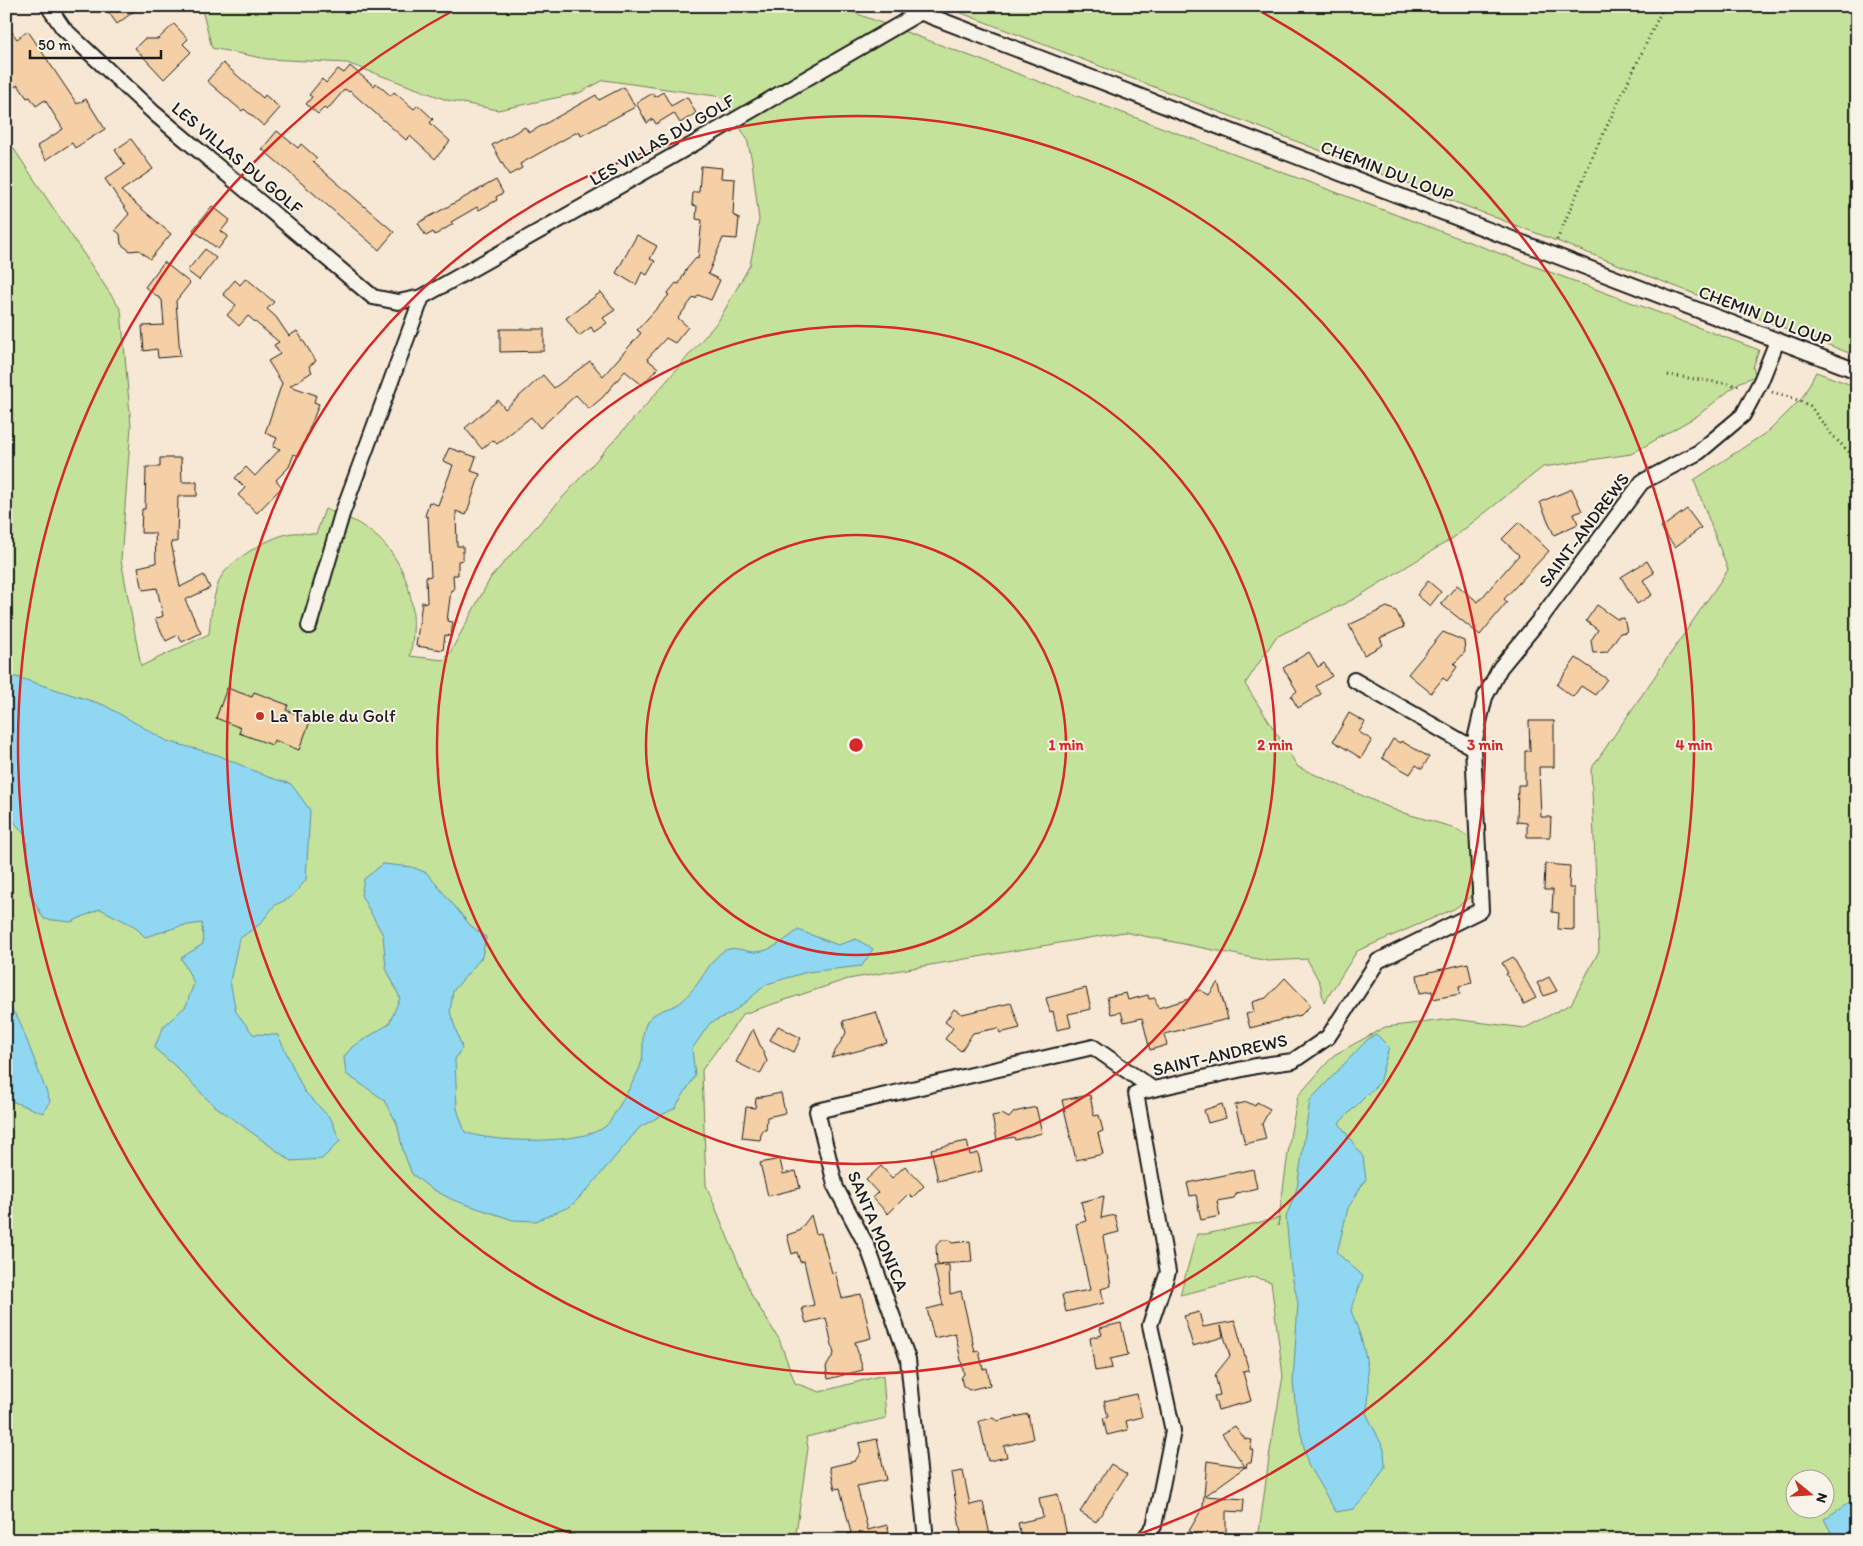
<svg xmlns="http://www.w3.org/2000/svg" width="1863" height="1546" font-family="Itim,sans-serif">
  <rect width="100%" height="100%" fill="#f6e8d4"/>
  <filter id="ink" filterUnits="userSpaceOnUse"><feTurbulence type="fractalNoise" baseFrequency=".02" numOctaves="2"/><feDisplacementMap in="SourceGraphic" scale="10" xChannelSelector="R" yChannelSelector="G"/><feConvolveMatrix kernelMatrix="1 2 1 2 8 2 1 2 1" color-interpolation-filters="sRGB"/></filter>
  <g filter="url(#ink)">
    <!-- green -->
    <path fill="#c5e29a" stroke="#707f5b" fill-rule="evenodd" d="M201,6H836L1759,350L1753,368L1756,376L1740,382L1697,416L1631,454L1543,467L1453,538L1354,599L1276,637L1245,684L1298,767L1397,811L1452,827L1473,840L1476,870L1471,897L1454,909L1357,951L1324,1003L1320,983L1307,959L1268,961L1124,932L848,979L743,1014L702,1070L706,1185L752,1296L779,1339L795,1383L820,1392L883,1375L886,1418L806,1437L808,1448L795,1540H6V137L121,310L131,426L121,560L141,666L209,634C210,619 214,590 221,577C232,559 272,535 293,533C300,532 309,534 316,534L325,509C335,513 345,516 354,521C405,548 421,602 410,656L443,660L450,653L491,577L646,405L719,320L750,265L759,220L752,161L747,139L722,97L604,80L579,93L498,110L447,100L347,63L267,59L212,48Z
      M943,6H1857V356Z
      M1816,372L1857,387V1540H1258L1270,1451L1283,1376L1271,1282L1253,1277L1180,1295L1197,1234H1206L1279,1218L1278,1226L1291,1131L1298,1096L1334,1055L1385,1027L1453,1019L1525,1028L1571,1004L1599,951L1591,769L1728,570L1694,480L1770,430L1802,398ZM1796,1478H1826V1508H1796Z"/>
    <!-- water -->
    <path fill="#90d8f2" stroke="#628d9c" d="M6,677H17L104,705L167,741L218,755L268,777L291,784L310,810L306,880L290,898L275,905L260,924L239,939L230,981L236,1012L253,1034L278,1035L304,1091L331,1119L340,1141L322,1159L291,1161L211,1103L174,1065L154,1048L164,1026L186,1006L194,983L181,958L203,944L202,923L181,926L145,937L134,926L100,909L71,922L44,919L30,894L26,836L6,812Z
      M383,864L412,867L427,873L470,925L486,937L482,957L453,991L450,1012L462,1048L455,1059L457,1109L465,1132C492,1143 583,1145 606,1126C612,1120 639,1073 641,1064C646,1049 638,1029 651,1017C659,1010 669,1009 678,1004C684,1001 689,993 694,988C704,977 714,952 729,949C737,947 747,952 755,952C771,952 786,939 798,930L838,945L856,939L873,949L862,966L807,972L767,984L732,1013L710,1023L692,1049L695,1076L675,1108L640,1127L588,1189L571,1206L536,1221L513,1220L453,1200L430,1188L412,1174L403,1151L397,1123L383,1099L346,1074L344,1057L352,1047L389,1024L400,998L386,968L383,935L361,895L364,879Z
      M6,1001L19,1020L50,1101L43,1113L6,1099Z
      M1376,1034L1389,1047L1379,1083L1339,1123L1363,1157L1366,1179L1348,1208L1337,1253L1363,1276L1351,1311C1364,1341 1374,1380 1366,1413L1384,1449L1385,1467L1370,1492L1354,1509L1336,1512L1308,1465L1296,1411L1293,1382L1298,1303L1291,1270L1286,1217L1297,1188L1310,1100L1367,1040Z
      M1857,1503V1540H1835L1824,1519L1847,1504Z"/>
    <!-- building -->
    <path fill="#f5cfa5" stroke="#1c1c1c" d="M104,6H141L117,24Z
      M6,24L17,39L28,31L77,104L86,99L105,129L75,148L72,143L46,160L37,146L63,129L45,100L36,106L30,97L27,98L18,85L14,87L6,75Z
      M174,24L188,39L183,44L191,52L164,79L135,48L144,39H158Z
      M223,63L263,98L265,95L280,108L264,126L244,109L242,111L207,81Z
      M350,66L374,86L376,83L391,96L394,92L414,109L418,105L433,119L430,123L450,141L435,159L410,136L406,140L350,91L349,92L345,89L327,110L324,108L318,114L306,104L312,97L309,95L322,79L326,83L338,69L344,73Z
      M624,87L635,107L581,136L579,131L520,164L522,168L509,175L492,145L525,127L529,133L596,95L599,100Z
      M663,92L671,106L687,97L696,113L680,123L674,113L656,124L653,119L647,123L636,103L653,93L655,97Z
      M277,131L298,148L301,144L317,158L313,162L394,232L379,250L262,149Z
      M131,139L153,169L121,191L171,234L150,259L139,250L130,251L121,244L120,234L115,230L129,214L105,179L125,165L115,150Z
      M701,166L722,168L721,178L735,179L733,215L739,218L737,239L723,238L708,274L720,280L711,300L698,295L696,299L694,297L678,318L688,327L675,343L666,338L647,359L658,368L642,385L625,371L603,397L589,409L576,395L540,428L531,417L497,444L493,440L482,449L465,428L498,400L505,409L543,375L554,388L590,361L603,376L641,333L637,330L669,295L667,294L676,283L679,284L686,270L696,258L698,259L702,220L696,219L697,206L692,205L693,192H699Z
      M496,180L503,193L496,197L497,200L479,210L477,207L451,222L453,224L435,235L433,232L426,236L418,223Z
      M212,206L230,220L221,231L228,236L218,249L193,230Z
      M637,235L657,246L650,259L655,261L647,275L642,272L636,285L616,273Z
      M205,249L216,258L199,280L187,271Z
      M164,262L190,283L176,301L180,356L158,358L157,349L144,351L142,326L164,325L162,300L145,287Z
      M246,278L274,302L267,309L276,317L289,336L297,331L316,361L309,366L312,372L290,386L316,395L314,402L319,404L299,456L294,454L289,467L276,480L282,487L257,513L238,495L245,488L235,478L246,467L255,476L280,449L273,447L277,438L265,433L282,383L268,361L280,354L274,345L279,342L248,316L239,326L227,315L236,305L223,294L235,280L240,285Z
      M601,292L615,310L603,318L607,323L594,332L591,327L579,336L566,318Z
      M500,329H544V351L500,352Z
      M449,448L476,457L471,471L480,474L466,515L456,511L457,546H463V560L458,561V575H453L454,590H451L447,621L453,622L451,636L445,635L443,650L416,646L422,602L427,603L426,577L431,576L428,517L425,516L429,502L438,505L453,465L443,461Z
      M160,458H181L182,482H197V496H178L177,542H171L180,587L204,575L210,588L185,600L201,633L182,642L178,635L166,641L155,619L163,616L157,588L143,590L138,567L156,563L155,533H141L142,509H145L146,467H160Z
      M1572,489L1582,511L1574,514L1578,524L1554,535L1540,502Z
      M1687,509L1701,528L1675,547L1661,528Z
      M1519,522L1549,551L1504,599L1507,602L1480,635L1441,604L1457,585L1478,602L1519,555L1502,539Z
      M1647,561L1654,573L1643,580L1652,595L1637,604L1621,577Z
      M1428,581L1441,592L1430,606L1417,595Z
      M1597,605L1617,619L1624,618L1627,632L1620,633L1607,652L1593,653L1591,640L1598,630L1586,621Z
      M1387,607L1396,611L1404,627L1380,638L1383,645L1364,655L1349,625Z
      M1443,632L1464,641L1465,652L1454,664L1457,667L1447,681L1443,678L1431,693L1408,674Z
      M1309,652L1318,667L1324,663L1332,676L1316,686L1321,694L1298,708L1291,696L1297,691L1283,668Z
      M1576,658L1607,679L1595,695L1581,686L1573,697L1557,685Z
      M227,688L252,697L254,692L288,705L286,710L311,719L299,750L274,740L272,745L239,733L241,728L216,718Z
      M1349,713L1365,722L1359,732L1372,740L1361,758L1333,741Z
      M1529,721H1554V767H1539L1541,817H1551L1550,837H1527V823L1517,822L1518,785H1525V751H1530Z
      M1393,739L1400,743L1401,741L1429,757L1422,769L1416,765L1410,774L1382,758Z
      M1545,864L1570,866L1569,888H1574V930L1558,929L1559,913L1552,912L1553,890H1544Z
      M1513,957L1536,998L1524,1004L1506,974L1508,973L1502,963Z
      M1468,963L1472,983L1459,986L1460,994L1433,999L1432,991L1420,993L1417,975Z
      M1549,977L1557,991L1544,996L1537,983Z
      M1285,978L1311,1005L1301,1015L1250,1028L1246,1014L1254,1012L1252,1002L1266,998Z
      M1218,982L1228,1019L1164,1034L1167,1045L1150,1050L1142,1018L1124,1022L1121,1012L1111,1014L1107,997L1126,993L1128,1000L1148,995L1149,999L1155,998L1158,1008L1189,999L1194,992L1200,990L1209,995Z
      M1086,988L1091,1009L1068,1014L1071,1027L1057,1030L1053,1011L1050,1012L1046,998Z
      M1011,1003L1020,1028L1000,1033L998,1028L973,1033L961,1051L945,1039L953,1028L945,1022L954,1009L962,1014Z
      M876,1012L887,1043L831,1058L846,1033L843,1021Z
      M778,1026L801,1038L794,1052L770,1040Z
      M753,1029L767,1061L760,1074L736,1062Z
      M781,1093L785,1113L767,1117L766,1130H762L760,1140L742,1138L746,1107L755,1108L756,1098Z
      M1090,1095L1094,1116L1099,1115L1103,1131L1098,1133L1103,1154L1076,1160L1062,1100Z
      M1247,1102L1255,1106L1257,1102L1270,1109L1262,1124L1266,1139L1245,1144L1235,1105Z
      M1222,1104L1226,1118L1208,1123L1204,1110Z
      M1036,1107L1042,1133L1015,1140L1014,1137L997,1140L992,1116L1002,1114L1009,1118L1014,1112Z
      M967,1141L970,1155L978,1153L982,1171L938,1181L931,1149Z
      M780,1159L783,1174L796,1171L800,1188L768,1196L760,1163Z
      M881,1166L892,1178L905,1166L924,1186L912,1198L908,1194L888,1214L873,1198L878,1193L866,1180Z
      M1253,1169L1257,1188L1237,1193L1234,1198L1217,1201L1220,1216L1201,1220L1196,1195L1190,1196L1187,1183Z
      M1104,1196L1101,1218L1115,1215L1119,1232L1103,1236L1111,1286L1101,1289L1104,1303L1066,1312L1062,1295L1090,1290L1076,1224L1086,1221L1081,1202Z
      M811,1215L816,1234L821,1233L832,1273L835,1272L842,1298L861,1294L871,1338L855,1342L863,1370L828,1379L826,1367L834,1354L826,1318L806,1323L802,1308L814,1305L804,1261L800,1262L797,1252L792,1254L787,1235L799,1231Z
      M941,1240H949L952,1243L970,1241L972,1262L937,1264L936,1246Z
      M949,1265L950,1294L961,1291L975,1352L979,1351L983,1369L987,1368L990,1385L969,1390L963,1386L961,1378L964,1374L955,1333L934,1338L927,1309L943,1305L934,1266Z
      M1199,1312L1203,1327L1235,1321L1249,1371L1243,1372L1251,1401L1218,1410L1214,1396L1220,1395L1215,1375L1230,1356L1221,1326L1223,1337L1193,1346L1184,1316Z
      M1121,1323L1128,1355L1110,1359L1112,1368L1095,1371L1090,1338L1102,1335L1100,1328Z
      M1137,1394L1142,1417L1126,1421L1128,1430L1107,1435L1103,1418L1108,1417L1104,1401Z
      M1028,1414L1033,1439L1004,1446L1007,1457L988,1461L979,1421L993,1418L997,1421Z
      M1235,1426L1245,1439L1252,1440L1250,1449L1253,1450L1251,1463H1247L1246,1468L1222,1434Z
      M877,1439L886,1480L857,1486L868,1530L887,1525L891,1540H849L848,1534L851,1533L840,1488L835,1489L830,1467L855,1461L861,1452L859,1443Z
      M1207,1461L1245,1467L1205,1496L1244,1499L1243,1512L1226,1511V1540H1205L1189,1531L1203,1507Z
      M1111,1464L1127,1474L1096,1522L1080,1512Z
      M963,1471L970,1505L983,1502L991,1540H962L951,1473Z
      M1058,1494L1068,1540H1022L1018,1523L1043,1517L1039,1498Z"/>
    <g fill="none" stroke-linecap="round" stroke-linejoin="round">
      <!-- minor casing -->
      <g stroke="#1c1c1c" stroke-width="18">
        <path id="minor" d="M48,6L63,28L154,113L373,297L398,302L422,297L671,157L921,12
          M904,6L1857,371
          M309,626L342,514L422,297
          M1354,680L1473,748
          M926,1540L908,1359L868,1248L836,1188L817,1111L1093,1047L1153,1089
          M1143,1540L1154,1526L1173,1431L1150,1325L1168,1272L1136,1093L1256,1066L1293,1061L1328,1037L1378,961L1481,910L1473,748L1485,697L1500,668L1541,618L1642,482L1699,452L1743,415L1761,381L1777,341"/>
      </g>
      <!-- path -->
      <path stroke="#1c1c1c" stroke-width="3" stroke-dasharray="1 4" stroke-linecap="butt" d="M1557,240L1596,149L1664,6
        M1668,375L1742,386
        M1772,392L1793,398L1810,406L1832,435L1849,452L1857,466"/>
      <!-- minor -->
      <use href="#minor" stroke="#f7f3e8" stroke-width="14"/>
    </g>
  </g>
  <!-- distance rings -->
  <g fill="none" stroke="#d62828" stroke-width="2.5">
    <circle cx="856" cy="745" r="210"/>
    <circle cx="856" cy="745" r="419"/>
    <circle cx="856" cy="745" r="629"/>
    <path d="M590 1540A838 838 0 0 1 456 9M1256 9A838 838 0 0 1 1122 1540"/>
  </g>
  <!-- markers -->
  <circle fill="#c8321e" stroke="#f7f3e8" stroke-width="2" cx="260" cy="716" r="5"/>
  <g text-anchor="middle" stroke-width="4" stroke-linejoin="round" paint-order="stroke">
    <!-- street labels -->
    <g font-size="18" fill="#1c1c1c" stroke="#f7f3e8">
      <text transform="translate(662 140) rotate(-30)" y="6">LES VILLAS DU GOLF</text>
      <text transform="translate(237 158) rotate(40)" y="6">LES VILLAS DU GOLF</text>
      <text transform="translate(1387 171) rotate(21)" y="6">CHEMIN DU LOUP</text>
      <text transform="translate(1765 316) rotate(21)" y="6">CHEMIN DU LOUP</text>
      <text transform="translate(1584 530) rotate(-53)" y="6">SAINT-ANDREWS</text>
      <text transform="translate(1220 1055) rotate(-13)" y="6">SAINT-ANDREWS</text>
      <text transform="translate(878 1231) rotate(67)" y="6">SANTA MONICA</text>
    </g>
    <!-- poi labels -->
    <g font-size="18" fill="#1c1c1c" stroke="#f7f3e8" text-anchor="start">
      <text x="270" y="722">La Table du Golf</text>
    </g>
  </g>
  <circle cx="856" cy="745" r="8" fill="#d62828" stroke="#f7f3e8" stroke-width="2.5"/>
  <g font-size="15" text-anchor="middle" font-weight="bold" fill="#d62828" stroke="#f7f3e8" stroke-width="4" stroke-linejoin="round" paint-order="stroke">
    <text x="1066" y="750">1 min</text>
    <text x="1275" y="750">2 min</text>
    <text x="1485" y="750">3 min</text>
    <text x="1694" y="750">4 min</text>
  </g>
  <!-- margin -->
  <rect width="1863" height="1546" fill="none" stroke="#f7f3e8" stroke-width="25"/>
  <rect x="12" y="12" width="1838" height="1521" fill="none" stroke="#1c1c1c" stroke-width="2" filter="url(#ink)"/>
  <!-- north arrow -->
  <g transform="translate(1810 1494) rotate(108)"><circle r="24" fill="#f7f3e8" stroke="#9f9d96"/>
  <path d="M0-4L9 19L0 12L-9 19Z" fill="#c8321e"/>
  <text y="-8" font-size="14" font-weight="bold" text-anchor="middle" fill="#1c1c1c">N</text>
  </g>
  <!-- scale -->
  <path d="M30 50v8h131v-8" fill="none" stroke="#1c1c1c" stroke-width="2.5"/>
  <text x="38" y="50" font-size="15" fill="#1c1c1c" stroke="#f7f3e8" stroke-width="4" paint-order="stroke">50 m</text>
</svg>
